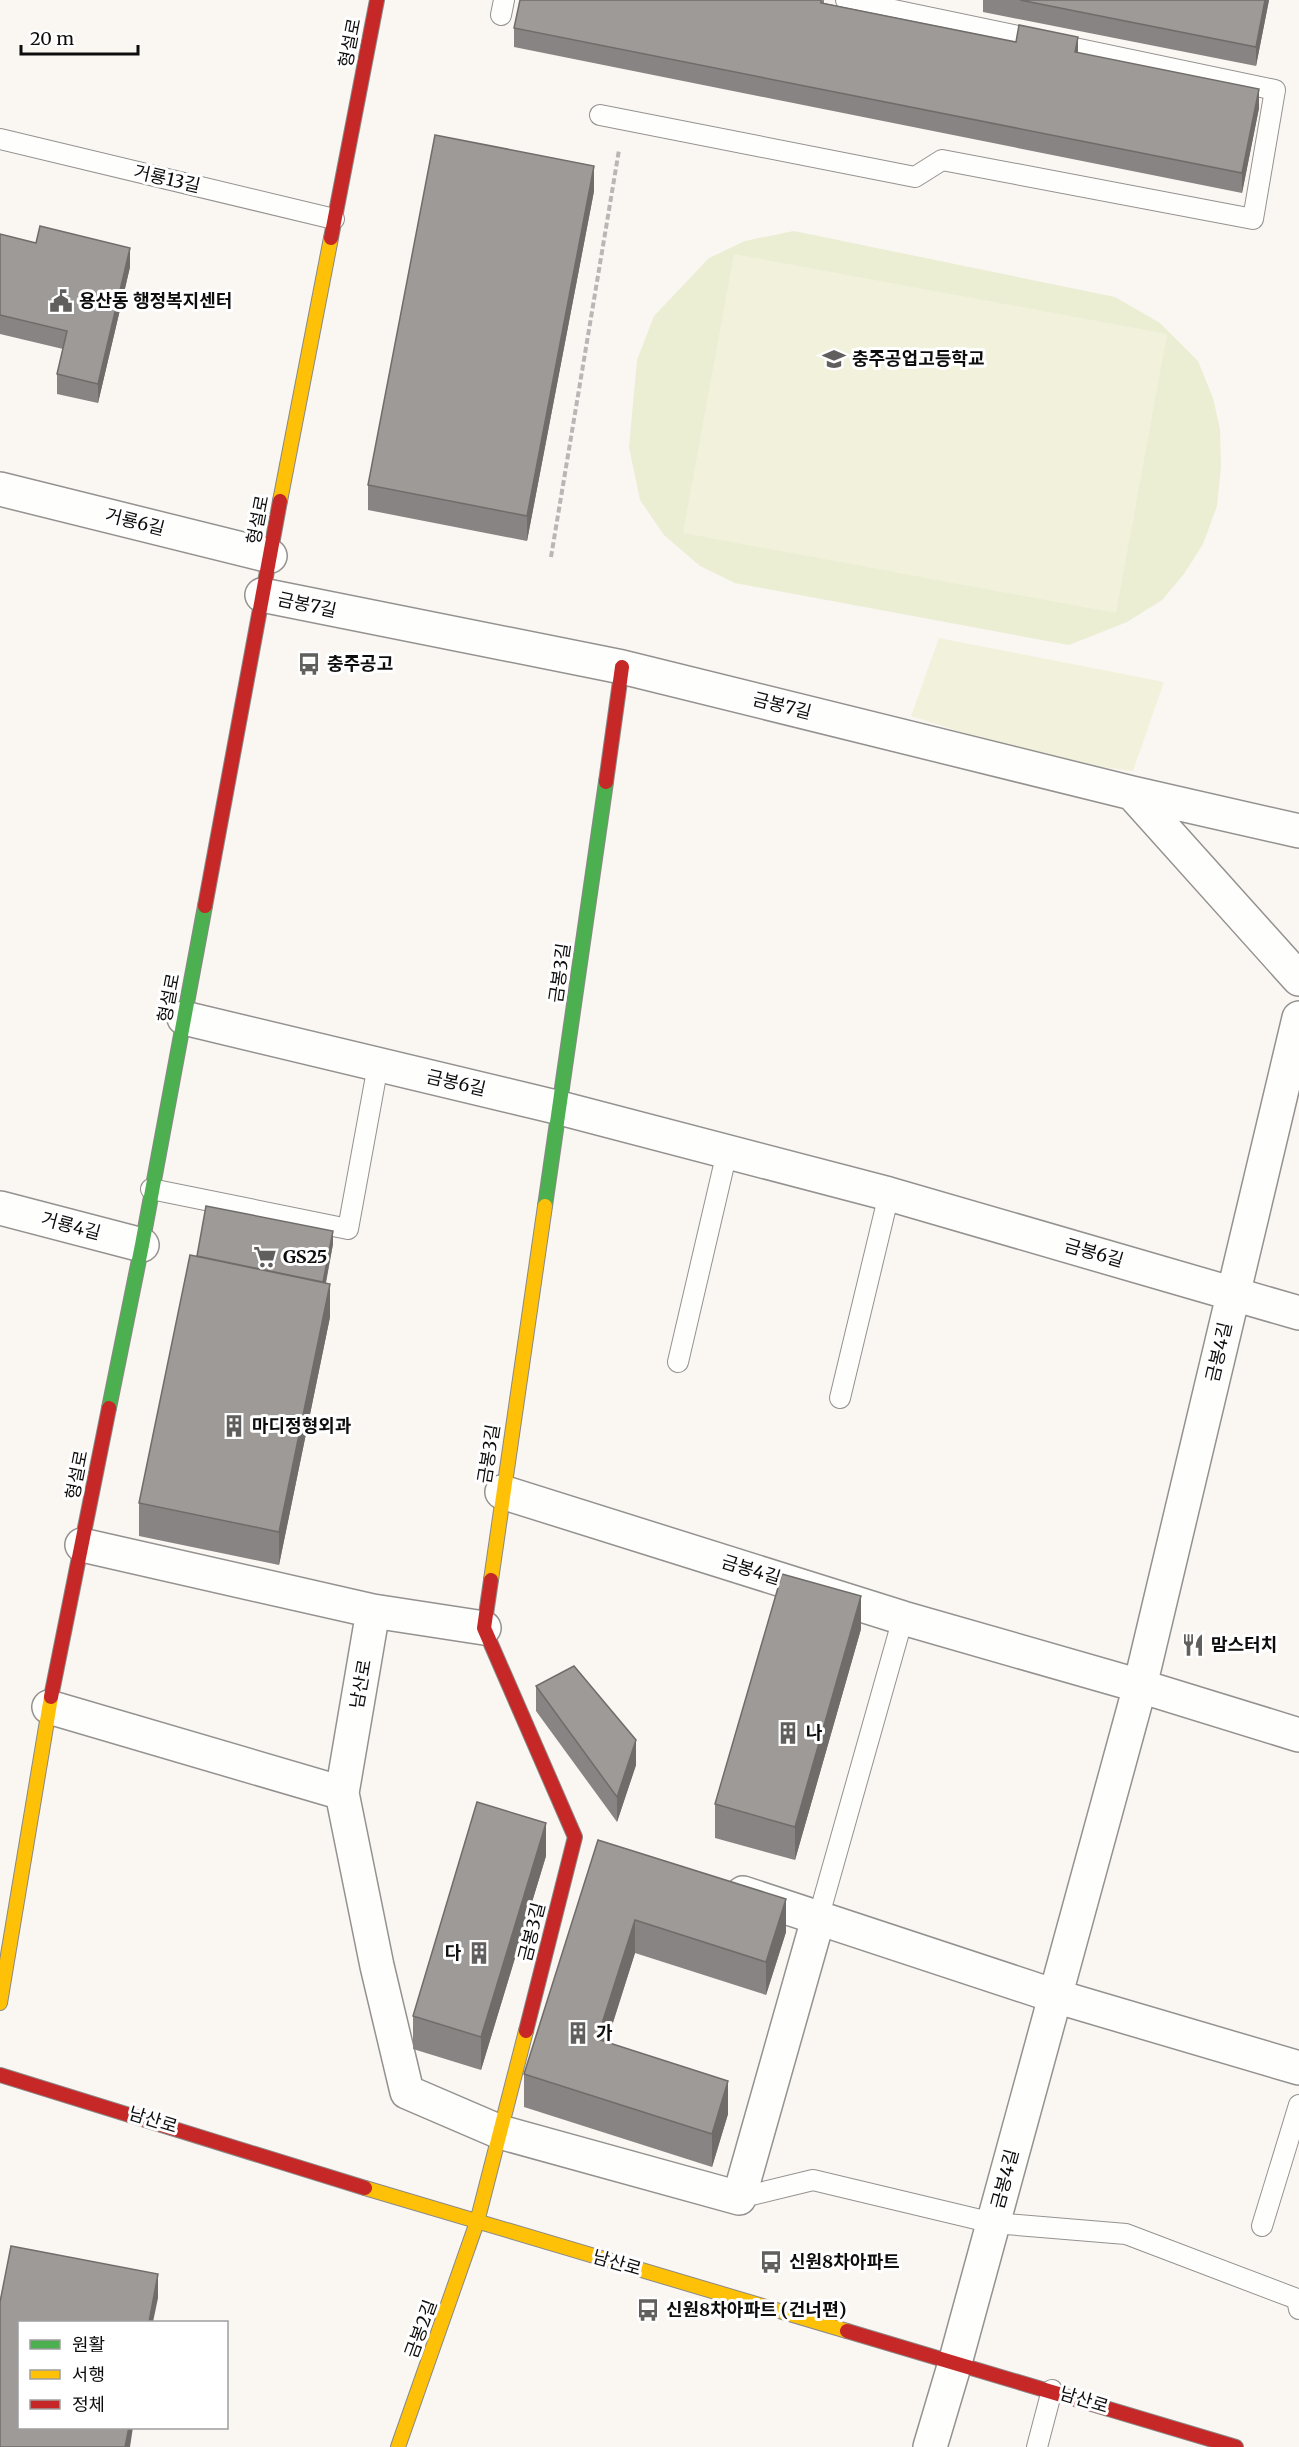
<svg xmlns="http://www.w3.org/2000/svg" width="1299" height="2447" font-family="Merriweather,'Noto Sans KR',serif">
  <rect width="100%" height="100%" fill="#faf6f2"/>
  <!-- green -->
  <path fill="#ebeed3" d="M794,231L1115,297L1160,323L1198,361L1213,398L1220,429L1221,467L1217,506L1203,544L1184,574L1162,600L1127,622L1069,645L735,583L700,566L664,535L640,500L629,447L637,360L654,316L709,258L745,241Z"/>
  <!-- pitch -->
  <path fill="#f2f2dc" d="M734,254L1167,334L1116,613L683,533Z
    M939,638L1164,682L1133,771L1053,761L911,716Z"/>
  <g fill="none" stroke-linecap="round" stroke-linejoin="round">
    <!-- lane casing -->
    <g stroke="#949290" stroke-width="22">
      <path id="lane" d="M501,15L504,0
        M600,115L915,177L942,160L1253,219L1275,90L846,0
        M0,139L334,219
        M151,1189L348,1229L378,1065
        M678,1362L727,1152
        M840,1398L889,1194
        M818,1919L903,1618
        M739,2198L813,2180L993,2223L1126,2234L1297,2299L1299,2309
        M1262,2226L1299,2105
        M1037,2447L1052,2390"/>
    </g>
    <!-- street casing -->
    <g stroke="#949290" stroke-width="36">
      <path id="street" d="M0,489L270,556
        M262,595L622,667L1132,793L1299,831
        M1132,793L1299,979
        M184,1018L560,1108L889,1194L1299,1313
        M0,1208L142,1245
        M502,1492L903,1618L1140,1686L1299,1735
        M82,1545L373,1611L484,1628
        M49,1707L342,1793L373,1611
        M342,1793L377,1966L407,2092L500,2132L739,2198L818,1919
        M743,1893L1055,1996L1299,2068
        M930,2447L955,2363L1140,1686L1299,1018"/>
    </g>
    <!-- fast casing -->
    <g stroke="#8a8987" stroke-width="16">
      <path id="fast" d="M545,1206L606,782
        M109,1408L142,1245L205,906"/>
    </g>
    <!-- slow casing -->
    <g stroke="#8a8987" stroke-width="16">
      <path id="slow" d="M280,501L331,238
        M491,1580L545,1206
        M0,2003L51,1697
        M365,2188L847,2331
        M398,2447L477,2222L526,2031"/>
    </g>
    <!-- jam casing -->
    <g stroke="#8a8987" stroke-width="16">
      <path id="jam" d="M331,238L377,0
        M606,782L622,667
        M205,906L280,501
        M491,1580L484,1628L575,1837L526,2031
        M51,1697L109,1408
        M0,2075L365,2188
        M847,2331L1236,2447"/>
    </g>
    <!-- path -->
    <path stroke="#b8b7b6" stroke-width="4" stroke-dasharray="6 3" stroke-linecap="butt" d="M551,557L619,150"/>
    <!-- lane -->
    <use href="#lane" stroke="#fefefd" stroke-width="20"/>
    <!-- street -->
    <use href="#street" stroke="#fefefd" stroke-width="33"/>
    <!-- fast -->
    <use href="#fast" stroke="#4caf50" stroke-width="14"/>
    <!-- slow -->
    <use href="#slow" stroke="#ffc107" stroke-width="14"/>
    <!-- jam -->
    <use href="#jam" stroke="#c62828" stroke-width="14"/>
  </g>
  <!-- wall -->
  <path fill="#888483" d="M824,0V3L1016,42L1078,53L1259,108L1242,193L514,47V28Z
    M983,0H1269L1256,66L983,12Z
    M594,191L527,541L368,510V485Z
    M0,234L130,267L98,403L57,394V374L63,349L0,334Z
    M333,1244L326,1283L330,1317L279,1565L139,1536V1503L197,1256Z
    M861,1629L795,1860L715,1838V1804Z
    M536,1686L636,1765L617,1822L536,1711Z
    M598,1840L786,1932L766,1995L635,1953L607,2042L728,2114L712,2167L524,2107V2074Z
    M546,1856L481,2070L413,2049V2016Z"/>
  <!-- shaded-wall -->
  <path fill="#6f6c6a" d="M1265,0H1269L1256,66V47Z
    M1078,37V56L1075,52Z
    M1259,89V108L1242,193V173Z
    M594,166V191L527,541V516Z
    M130,248V267L98,403V384Z
    M333,1231V1244L323,1296V1282Z
    M330,1284V1317L279,1565V1532Z
    M861,1596V1629L795,1860V1827Z
    M636,1740V1765L617,1822V1797Z
    M546,1823V1856L481,2070V2037Z
    M786,1899V1932L766,1995V1962Z
    M635,1920V1953L597,2072V2039Z
    M728,2081V2114L712,2167V2134Z
    M158,2274V2298L153,2322H149Z
    M129,2427H133L130,2447H125Z"/>
  <!-- building -->
  <path fill="#9e9a98" stroke="#6f6c6a" stroke-width="1.5" d="M520,0H821V3L1016,42L1019,25L1078,37L1075,52L1259,89L1242,173L514,28Z
    M1020,0H1265L1256,47Z
    M435,135L594,166L527,516L368,485Z
    M40,226L130,248L98,384L57,374L67,331L0,315V234L36,243Z
    M206,1206L333,1231L323,1282L197,1256Z
    M190,1255L330,1284L279,1532L139,1503Z
    M782,1574L861,1596L795,1827L715,1804Z
    M574,1666L636,1740L617,1797L536,1686Z
    M477,1802L546,1823L481,2037L413,2016Z
    M598,1840L786,1899L766,1962L635,1920L597,2039L728,2081L712,2134L524,2074Z
    M11,2246L158,2274L149,2322H20V2427H129L125,2447H0V2302Z"/>
  <!-- icons -->
  <defs>
    <g id="civic-bare" transform="scale(1.8)"><path d="M-.6-6.5H3V-4.5H.6V-3L4-1V1h2V6H-6V1h2V-1L-.6-3ZM-1.2 2.5V6h2.4V2.5Z" fill="#605f5d" stroke="#fff" stroke-width="2.5" paint-order="stroke"/></g>
    <g id="school-bare" transform="scale(1.8)"><path d="M0-5L7-2L0 1L-7-2ZM-4 1L0 2.5L4 1V4Q0 6-4 4Z" fill="#605f5d" stroke="#fff" stroke-width="2.5" paint-order="stroke"/></g>
    <g id="bus-bare" transform="scale(1.8)"><path d="M-5-6H5V4H4V6H2V4H-2V6H-4V4H-5ZM-3.5-4V0h7V-4ZM-3.5 1.2v1.5H-2V1.2ZM2 1.2v1.5H3.5V1.2Z" fill="#605f5d" stroke="#fff" stroke-width="2.5" paint-order="stroke"/></g>
    <g id="supermarket-bare" transform="scale(1.8)"><path d="M-6-5.5h2.5l.6 2H6L4.5 2H-2.5L-4.4-4H-6ZM-1.5 3.2a1.3 1.3 0 1 0 .1 0ZM3 3.2a1.3 1.3 0 1 0 .1 0Z" fill="#605f5d" stroke="#fff" stroke-width="2.5" paint-order="stroke"/></g>
    <g id="building-bare" transform="scale(1.8)"><path d="M-4-6H4V6H1V3H-1V6H-4ZM-2.5-4.3h1.7v1.8h-1.7ZM.8-4.3h1.7v1.8H.8ZM-2.5-1h1.7V.8h-1.7ZM.8-1h1.7V.8H.8Z" fill="#605f5d" stroke="#fff" stroke-width="2.5" paint-order="stroke"/></g>
    <g id="restaurant-bare" transform="scale(1.8)"><path d="M-5-6h1v4h1v-4h1v4h1v-4h1v5L-1.5 .5V6h-2V.5L-5-1ZM5-6V6H3V1.5H1.5Q1.5-4 5-6Z" fill="#605f5d" stroke="#fff" stroke-width="2.5" paint-order="stroke"/></g>
  </defs>
  <g fill-rule="evenodd">
    <use href="#civic-bare" x="61" y="301"/>
    <use href="#school-bare" x="834" y="359"/>
    <use href="#bus-bare" x="309" y="664"/>
    <use href="#supermarket-bare" x="265" y="1257"/>
    <use href="#building-bare" x="234" y="1426"/>
    <use href="#restaurant-bare" x="1193" y="1645"/>
    <use href="#building-bare" x="788" y="1733"/>
    <use href="#building-bare" x="479" y="1953"/>
    <use href="#building-bare" x="578" y="2033"/>
    <use href="#bus-bare" x="771" y="2262"/>
    <use href="#bus-bare" x="648" y="2310"/>
  </g>
  <g text-anchor="middle" stroke-width="6" stroke-linejoin="round" paint-order="stroke">
    <!-- street labels -->
    <g font-size="18" fill="#0d0d0d" stroke="#fff">
      <text transform="translate(350 43) rotate(-79)" y="6">형설로</text>
      <text transform="translate(167 179) rotate(13)" y="6">거룡13길</text>
      <text transform="translate(258 520) rotate(-79)" y="6">형설로</text>
      <text transform="translate(135 522) rotate(14)" y="6">거룡6길</text>
      <text transform="translate(307 605) rotate(12)" y="6">금봉7길</text>
      <text transform="translate(782 706) rotate(14)" y="6">금봉7길</text>
      <text transform="translate(560 973) rotate(-82)" y="6">금봉3길</text>
      <text transform="translate(169 998) rotate(-79)" y="6">형설로</text>
      <text transform="translate(456 1083) rotate(13)" y="6">금봉6길</text>
      <text transform="translate(71 1226) rotate(15)" y="6">거룡4길</text>
      <text transform="translate(1094 1253) rotate(16)" y="6">금봉6길</text>
      <text transform="translate(1219 1352) rotate(-77)" y="6">금봉4길</text>
      <text transform="translate(489 1454) rotate(-81)" y="6">금봉3길</text>
      <text transform="translate(77 1475) rotate(-79)" y="6">형설로</text>
      <text transform="translate(751 1570) rotate(17)" y="6">금봉4길</text>
      <text transform="translate(361 1684) rotate(-80)" y="6">남산로</text>
      <text transform="translate(532 1932) rotate(-76)" y="6">금봉3길</text>
      <text transform="translate(153 2120) rotate(17)" y="6">남산로</text>
      <text transform="translate(1005 2179) rotate(-75)" y="6">금봉4길</text>
      <text transform="translate(617 2263) rotate(16)" y="6">남산로</text>
      <text transform="translate(421 2329) rotate(-70)" y="6">금봉2길</text>
      <text transform="translate(1084 2400) rotate(17)" y="6">남산로</text>
    </g>
    <!-- poi labels -->
    <g font-size="18" font-weight="bold" fill="#0d0d0d" stroke="#fff" text-anchor="start">
      <text x="79" y="307">용산동 행정복지센터</text>
      <text x="852" y="365">충주공업고등학교</text>
      <text x="327" y="670">충주공고</text>
      <text x="283" y="1263">GS25</text>
      <text x="252" y="1432">마디정형외과</text>
      <text x="1211" y="1651">맘스터치</text>
      <text x="806" y="1739">나</text>
      <text x="461" y="1959" text-anchor="end">다</text>
      <text x="596" y="2039">가</text>
      <text x="789" y="2268">신원8차아파트</text>
      <text x="666" y="2316">신원8차아파트 (건너편)</text>
    </g>
  </g>
  <!-- legend -->
  <rect x="18" y="2321" width="210" height="108" fill="#ffffff" stroke="#9e9e9e" stroke-width="1.5"/>
  <rect x="30" y="2340" width="30" height="9" fill="#4caf50" stroke="#9e9e9e" stroke-width="1.5"/>
  <text x="72" y="2351" font-size="18" fill="#0d0d0d">원활</text>
  <rect x="30" y="2370" width="30" height="9" fill="#ffc107" stroke="#9e9e9e" stroke-width="1.5"/>
  <text x="72" y="2381" font-size="18" fill="#0d0d0d">서행</text>
  <rect x="30" y="2400" width="30" height="9" fill="#c62828" stroke="#9e9e9e" stroke-width="1.5"/>
  <text x="72" y="2411" font-size="18" fill="#0d0d0d">정체</text>
  <!-- scale -->
  <path d="M21 45v9h117v-9" fill="none" stroke="#0d0d0d" stroke-width="3"/>
  <text x="30" y="45" font-size="18" fill="#0d0d0d" stroke="#ffffff" stroke-width="4.5" paint-order="stroke">20 m</text>
</svg>
